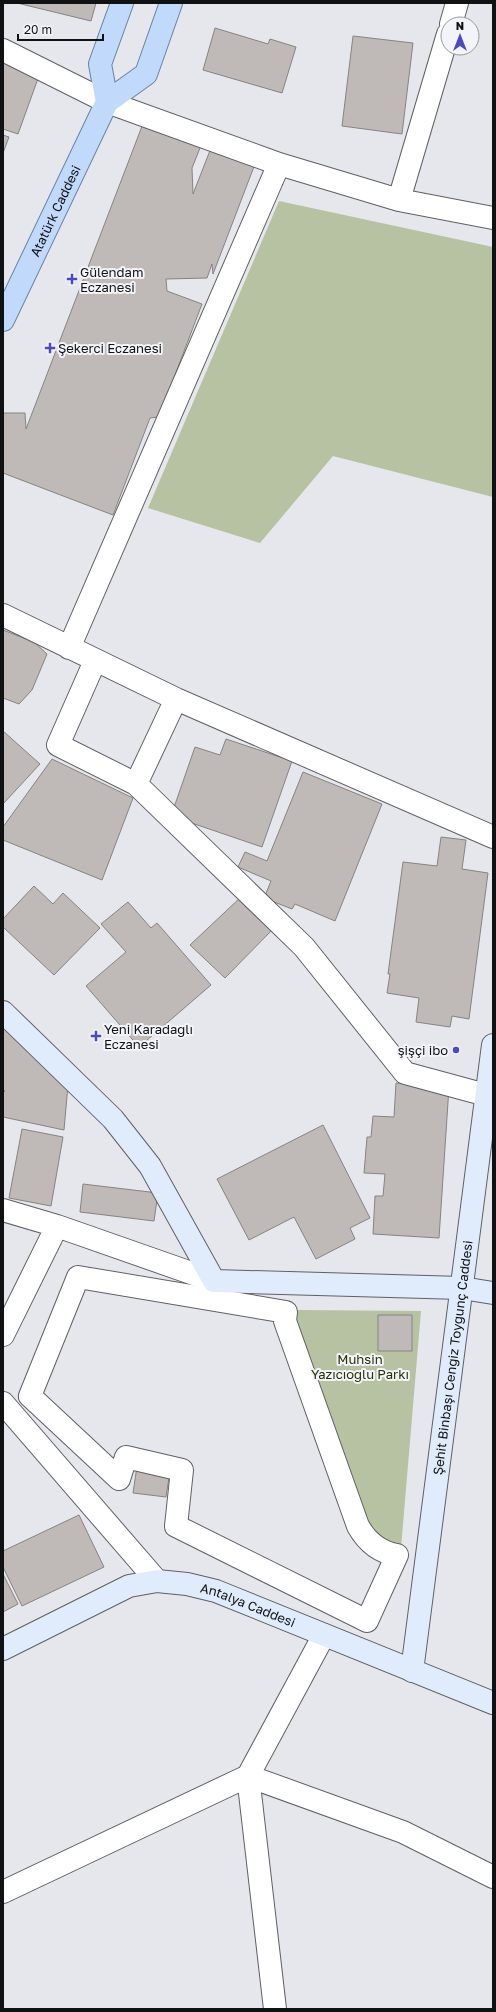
<svg xmlns="http://www.w3.org/2000/svg" width="496" height="2012" font-family="'Golos Text',sans-serif">
  <rect width="100%" height="100%" fill="#e5e7ec"/>
  <!-- green -->
  <path fill="#b6c2a1" d="M279,201L493,247V497L333,456L260,543L148,508Z
    M298,1310L421,1311L401,1548L379,1550L286,1312Z"/>
  <!-- building -->
  <path fill="#bfbab7" stroke="#878380" d="M17,3H96L91,21Z
    M215,28L268,44L270,39L296,47L282,93L203,70Z
    M353,36L413,43L402,134L342,126Z
    M3,60L40,73L18,134L3,129Z
    M144,121L202,143L192,168L193,194L211,148L255,164L213,274L212,264L207,278L166,279L167,291L202,304L159,417L150,418L113,515L3,473V413H25L26,429Z
    M3,135L9,137L3,153Z
    M3,630L34,642L47,654L32,690L19,704L3,698Z
    M3,731L40,764L3,804Z
    M226,739L292,761L262,847L171,816L195,747L220,755Z
    M52,759L133,798L102,880L3,840V827Z
    M303,772L382,804L335,921L295,904L292,909L264,898L271,881L238,867L245,852L267,861Z
    M441,837L466,840L462,869L488,873L469,1019L452,1016L450,1027L416,1022L419,998L387,993L390,974H388L403,862L437,866Z
    M34,886L53,904L63,893L100,928L54,975L3,927V919Z
    M242,896L274,928L225,978L190,945Z
    M128,902L151,928L157,923L211,985L139,1047L86,986L126,952L101,924Z
    M3,1025L68,1085L64,1130L3,1117V1093L5,1091L3,1090Z
    M396,1083L449,1087L439,1238L373,1234L375,1196H383L385,1174L364,1173L367,1137H371L373,1116L394,1117Z
    M323,1125L370,1218L350,1228L355,1239L316,1259L294,1217L249,1240L217,1179Z
    M22,1129L63,1137L51,1206L9,1198Z
    M83,1184L158,1193L154,1221L80,1212Z
    M378,1315H412V1351H378Z
    M137,1466L170,1471L166,1497L133,1493Z
    M79,1515L104,1567L22,1606L3,1567V1551Z
    M3,1574L18,1604L3,1612Z"/>
  <g fill="none" stroke-linecap="round" stroke-linejoin="round">
    <!-- pedestrian casing -->
    <g stroke="#5f6064" stroke-width="24">
      <path id="pedestrian" d="M78,1277L286,1312L285,1321L358,1526C367,1542 379,1552 397,1555L367,1621L176,1526L182,1470L126,1457L119,1479L30,1396Z"/>
    </g>
    <!-- minor casing -->
    <g stroke="#5f6064" stroke-width="24">
      <path id="minor" d="M451,24L457,3
        M3,50L107,102L279,164L399,200L493,218
        M399,200L448,34
        M3,615L176,699L493,837
        M69,648L279,164
        M95,661L58,745L136,784
        M176,699L136,784L304,947L405,1073L486,1095
        M3,1210L57,1226L214,1281
        M3,1335L57,1226
        M3,1403L157,1581
        M3,1892L248,1776L403,1832L493,1877
        M275,2009L248,1776L324,1635"/>
    </g>
    <!-- secondary casing -->
    <g stroke="#5f6064" stroke-width="24">
      <g id="secondary">
        <path d="M3,1012L113,1119L150,1166L214,1281L462,1288L493,1293"/>
        <path id="s1" d="M3,1649L129,1586L157,1581L187,1584L216,1591L493,1703"/>
        <path id="s2" d="M412,1671L493,1045"/>
      </g>
    </g>
    <!-- primary casing -->
    <g stroke="#6883a7" stroke-width="24">
      <g id="primary">
        <path d="M107,102L100,64L122,3"/>
        <path id="s3" d="M3,320L107,102L146,74L171,3"/>
      </g>
    </g>
    <!-- pedestrian -->
    <use href="#pedestrian" stroke="#fff" stroke-width="22"/>
    <!-- minor -->
    <use href="#minor" stroke="#fff" stroke-width="22"/>
    <!-- secondary -->
    <use href="#secondary" stroke="#e0ecfc" stroke-width="22"/>
    <!-- primary -->
    <use href="#primary" stroke="#c1d9fa" stroke-width="22"/>
  </g>
  <!-- markers -->
  <g fill="#494ac0" stroke="#f2f4f9" stroke-width="1.5">
    <path d="M70 273h4v4h4v4h-4v4h-4v-4h-4v-4h4z"/>
    <path d="M48 342h4v4h4v4h-4v4h-4v-4h-4v-4h4z"/>
    <path d="M94 1030h4v4h4v4h-4v4h-4v-4h-4v-4h4z"/>
    <circle cx="456" cy="1050" r="4"/>
  </g>
  <g text-anchor="middle" stroke-width="4" stroke-linejoin="round" paint-order="stroke">
    <!-- street labels -->
    <g font-size="13" fill="#101113" stroke="#f2f4f9">
      <text dy="5" stroke="none"><textPath href="#s3" startOffset="121">Atatürk Caddesi</textPath></text>
      <text dy="5" stroke="none"><textPath href="#s2" startOffset="316">Şehit Binbaşı Cengiz Toygunç Caddesi</textPath></text>
      <text dy="5" stroke="none"><textPath href="#s1" startOffset="264">Antalya Caddesi</textPath></text>
    </g>
    <!-- poi labels -->
    <g font-size="13" fill="#101113" stroke="#f2f4f9" text-anchor="start">
      <text x="80" y="277">Gülendam<tspan x="80" dy="15">Eczanesi</tspan></text>
      <text x="58" y="353">Şekerci Eczanesi</text>
      <text x="104" y="1034">Yeni Karadağlı<tspan x="104" dy="15">Eczanesi</tspan></text>
      <text x="448" y="1055" text-anchor="end">şişçi ibo</text>
    </g>
    <!-- park labels -->
    <g font-size="13" fill="#253001" stroke="#f2f4f9">
      <text x="360" y="1364">Muhsin<tspan x="360" dy="15">Yazıcıoğlu Parkı</tspan></text>
    </g>
  </g>
  <!-- border -->
  <rect width="496" height="2012" fill="none" stroke="#101113" stroke-width="8"/>
  <!-- north arrow -->
  <g transform="translate(460 36)"><circle r="19" fill="#f2f4f9" stroke="#98999d"/>
  <path d="M0-3L7 15L0 10L-7 15Z" fill="#494ac0"/>
  <text y="-6" font-size="11" font-weight="bold" text-anchor="middle" fill="#101113">N</text>
  </g>
  <!-- scale -->
  <path d="M18 34v6h85v-6" fill="none" stroke="#101113" stroke-width="2"/>
  <text x="24" y="34" font-size="12" fill="#101113" stroke="#f2f4f9" stroke-width="3" paint-order="stroke">20 m</text>
</svg>
